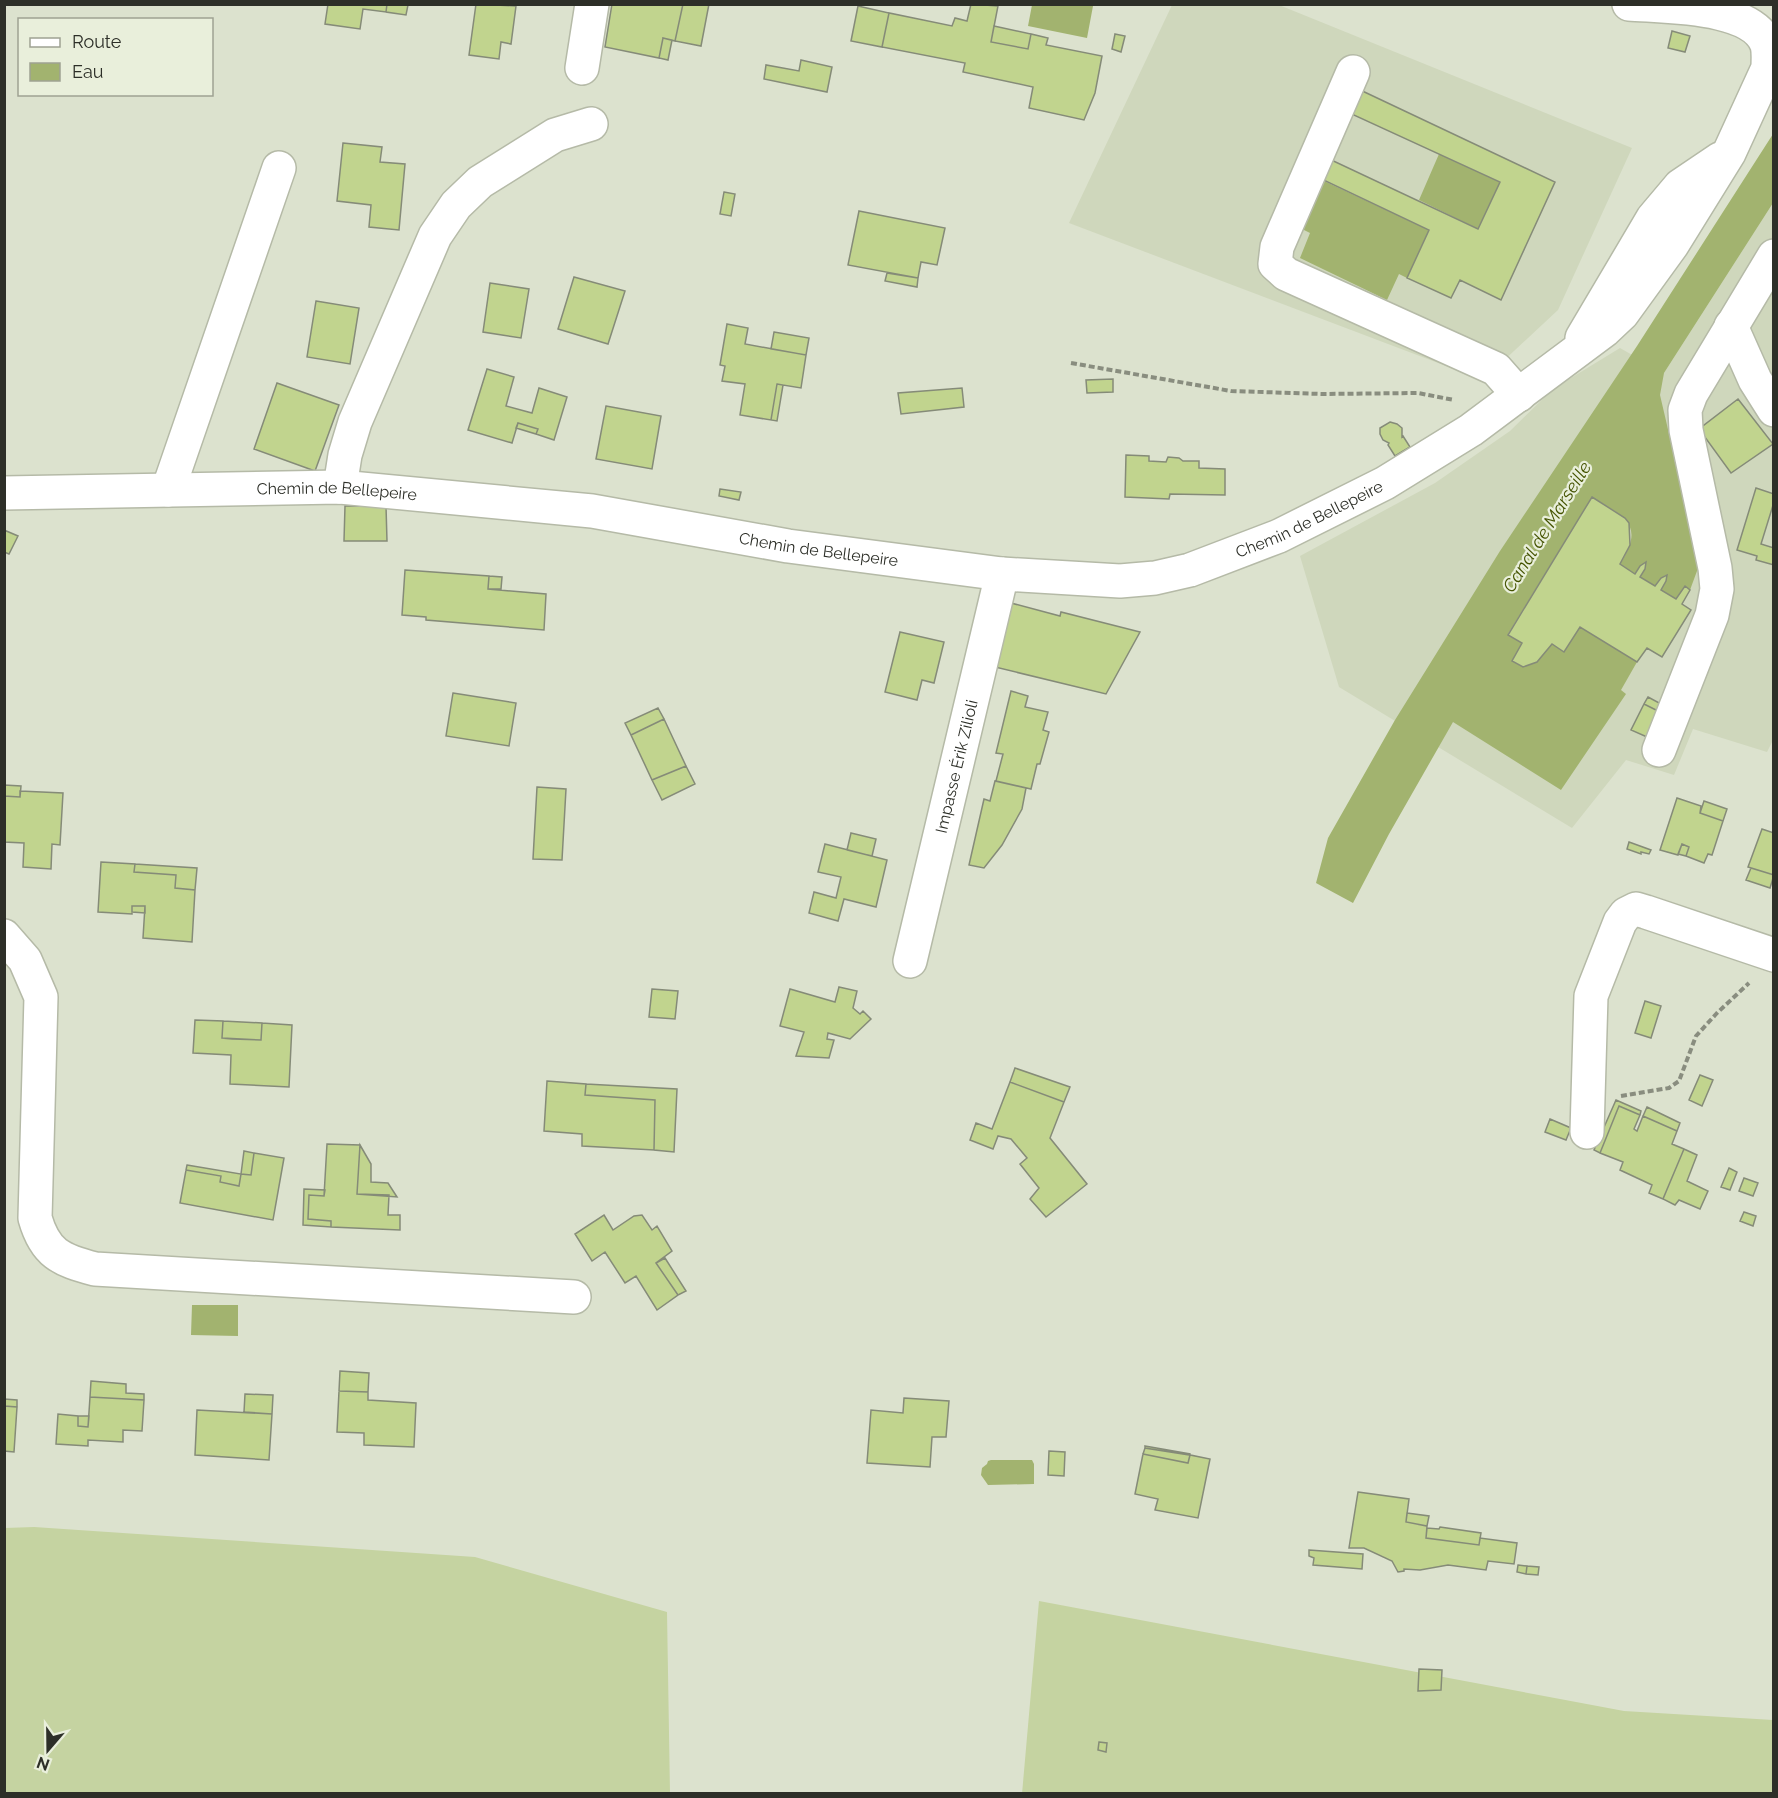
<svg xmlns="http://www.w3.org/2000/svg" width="1778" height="1798" font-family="Raleway,sans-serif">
  <rect width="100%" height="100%" fill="#dce2ce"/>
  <!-- built -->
  <path fill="#cfd7bc" d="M1172,5H1279L1632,148L1558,310L1483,380L1069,223Z
    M1773,203L1774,738L1767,752L1693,729L1674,775L1626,760L1572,828L1339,687L1300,556L1435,483L1510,431L1553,389L1620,348L1664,373Z"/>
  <!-- grass -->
  <path fill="#c5d3a1" d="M34,1527L475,1557L667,1612L670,1793H5V1528Z
    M1039,1601L1624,1711L1773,1720V1793L1022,1794Z"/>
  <!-- water -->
  <path fill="#a2b36f" d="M1085,5L1093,6L1087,38L1028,26L1032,5Z
    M1773,134V203L1664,373L1660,395L1698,558L1697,571L1690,590L1685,586L1676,599L1661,590L1666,581V575L1661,578L1655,586L1640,577L1645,569L1646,562L1640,566L1635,574L1620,564C1646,524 1624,517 1592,497L1508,634L1522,643L1512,661L1523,667L1537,662L1552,644L1564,652L1580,627L1637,662L1621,690L1626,694L1561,790L1453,722L1389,834L1353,903L1316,883L1328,838L1395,720L1500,551L1637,346Z
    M1439,154L1500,182L1478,229L1419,200Z
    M1324,181L1429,230L1407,278L1399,274L1387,300L1300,258L1310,233L1302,229Z
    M192,1305H238V1336L191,1335Z
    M991,1460H1032L1034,1464V1484L988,1485L981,1475L982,1468L987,1464L988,1461Z"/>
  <!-- building -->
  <path fill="#c1d48e" stroke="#858b78" stroke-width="1.5" d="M328,4H387L386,12L363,9L360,29L325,24Z
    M387,4L408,5L406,15L386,12Z
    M476,4L516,6L511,44L501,42L499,59L469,55Z
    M612,4H683L675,41L663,38L659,58L605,47Z
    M683,4H709L701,46L675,41Z
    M971,4L998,6L991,42L1028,49L1031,34L1048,38L1046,45L1102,56L1095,93L1084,120L1029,108L1033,87L963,72L965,63L882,47L889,13L952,26L955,18L967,21Z
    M858,6L889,13L882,47L851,41Z
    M994,26L1031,34L1028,49L991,42Z
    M1672,31L1690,36L1685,52L1668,48Z
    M1115,34L1125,36L1121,52L1112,49Z
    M663,38L672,40L668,60L659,58Z
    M801,60L832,67L827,92L764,79L766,65L799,71Z
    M1356,88L1555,182L1501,300L1460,280L1451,298L1407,278L1429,230L1315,176L1325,157L1478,229L1500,182L1345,111Z
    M343,143L382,147L380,162L405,164L399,230L369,227L371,205L337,201Z
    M724,192L735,194L731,216L720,214Z
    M859,211L945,228L937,265L921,262L918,278L848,265Z
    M887,273L918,278L917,287L885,281Z
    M574,277L625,291L608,344L558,329Z
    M490,283L529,289L521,338L483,332Z
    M316,301L359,308L350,364L307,357Z
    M727,324L748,328L745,344L806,355L801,388L777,384L771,420L740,415L745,384L722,381L725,366L720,365Z
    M774,332L809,338L806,355L771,349Z
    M487,369L514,377L506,406L532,413L539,388L567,397L554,440L536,434L538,429L518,423L512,443L468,430Z
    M1113,379V392L1087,393L1086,380Z
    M277,383L339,405L315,471L254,449Z
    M777,384L783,385L777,421L771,420Z
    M962,388L964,407L901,414L898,393Z
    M1738,399L1773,444L1731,473L1699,429Z
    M606,406L661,416L652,469L596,459Z
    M1390,422L1397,424L1402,428V437L1403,436L1410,447L1395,456L1388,445L1389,443L1383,440L1380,434V428Z
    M518,423L538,429L536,434L516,428Z
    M1126,455L1149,456V461L1166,462L1168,457L1179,458L1183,461H1199V468L1225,469V495L1170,494L1169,499L1125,497Z
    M1756,488L1774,494V502L1761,544L1774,548V565L1756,560L1757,556L1737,550Z
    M720,489L741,492L739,500L719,496Z
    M1592,497L1625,518L1629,523L1630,545L1620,564L1635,574L1640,566L1646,562L1645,569L1640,577L1655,586L1661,578L1667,575L1666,581L1661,590L1676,599L1685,586L1690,590L1682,604L1691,610L1662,657L1647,648L1637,662L1580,627L1564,652L1552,644L1537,662L1523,667L1512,661L1522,643L1508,635Z
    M345,506H386L387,541H344Z
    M4,530L18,536L9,554L4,552Z
    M405,570L489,576L488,589L546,594L544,630L426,620V617L402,615Z
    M489,576L502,577L501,589H488Z
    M1011,603L1060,616L1061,612L1140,632L1106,694L995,667Z
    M900,632L944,642L934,683L922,680L917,700L885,692Z
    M1011,691L1028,696L1025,707L1048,712L1043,730L1049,732L1040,764H1037L1031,789L996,781L1003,754L996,753Z
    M453,693L516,703L509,746L446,736Z
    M1648,697L1663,705L1660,712L1644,704Z
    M1644,704L1660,712L1647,737L1631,730Z
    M658,708L664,719L631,735L625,723Z
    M664,719L686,766L652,780L631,735Z
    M686,766L695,784L662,800L652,780Z
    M995,781L1026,788L1022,809L1002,845L984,868L969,865L984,799L990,801Z
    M4,785L21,786L20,797L4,796Z
    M537,787L566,789L562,860L533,859Z
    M20,791L63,793L60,845L52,844L51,869L23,867L24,843L4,842V796L20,797Z
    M1677,798L1701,806L1700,813L1723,821L1712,855L1708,854L1704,863L1686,856L1689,847L1682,844L1678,855L1660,850Z
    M1704,801L1727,809L1723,821L1700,813Z
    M1762,829L1774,833V875L1748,867Z
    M851,833L876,839L872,856L847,850Z
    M1629,842L1651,850L1649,854L1641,852V854L1627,849Z
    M825,844L887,860L876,907L844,899L838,921L809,913L814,892L836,898L841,877L818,872Z
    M1682,844L1689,847L1686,856L1678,854Z
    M101,862L135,864L134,872L176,875L175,888L195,890L192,942L143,938L145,906H132V914L98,912Z
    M135,864L197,868L195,890L175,888L176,875L134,872Z
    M1751,868L1774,875L1770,888L1746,880Z
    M132,906H145V913L132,912Z
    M839,987L857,991L853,1008L860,1014L863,1011L871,1019L850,1039L828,1033L827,1039L834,1040L829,1058L796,1056L804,1032L780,1026L790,989L835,1002Z
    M652,989L678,991L675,1019L649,1017Z
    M1645,1001L1661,1006L1651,1038L1635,1033Z
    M195,1020L223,1021L222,1038L232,1039L261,1040L262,1023L292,1025L289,1087L230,1084L231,1055L193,1053Z
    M223,1021L262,1023L261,1040L222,1038Z
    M1015,1068L1070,1087L1064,1102L1010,1082Z
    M1700,1075L1713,1080L1702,1106L1689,1100Z
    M547,1081L586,1084L585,1095L655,1100L654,1150L582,1146V1134L544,1131Z
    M1010,1082L1064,1102L1050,1138L1087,1184L1046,1217L1030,1199L1039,1188L1020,1164L1027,1158L1011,1139L998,1136L993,1149L970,1140L976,1123L992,1129Z
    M586,1084L677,1089L674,1152L654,1150L655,1100L585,1095Z
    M1616,1100L1641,1111L1640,1115L1619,1106L1600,1153L1594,1150Z
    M1619,1106L1640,1115L1634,1129L1637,1131L1643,1116L1677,1131L1672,1144L1684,1149L1663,1199L1649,1193L1652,1185L1620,1170L1623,1162L1600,1153Z
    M1647,1107L1680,1123L1677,1131L1643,1116Z
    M1550,1119L1571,1128L1566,1140L1545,1132Z
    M327,1144L360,1145L357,1194L389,1195L388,1215H400V1230L331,1227V1221L308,1219L309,1195L324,1196Z
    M360,1145L371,1164V1182L388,1183L397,1197L357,1194Z
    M1684,1149L1697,1155L1687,1181L1708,1191L1700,1209L1679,1200L1675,1205L1663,1199Z
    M244,1151L254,1153L251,1175L241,1174Z
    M254,1153L284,1158L273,1220L180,1203L186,1170L221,1176L220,1182L239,1186L241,1174L251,1175Z
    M187,1165L241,1174L239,1186L220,1182L221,1176L186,1170Z
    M1729,1168L1737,1172L1730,1190L1721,1187Z
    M1744,1178L1758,1183L1753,1196L1739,1191Z
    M304,1189L325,1190L324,1196L309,1195L308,1219L331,1221V1227L303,1225Z
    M1744,1212L1756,1216L1753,1226L1740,1221Z
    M604,1215L613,1230L634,1216L642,1215L652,1230L657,1226L672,1251L656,1263L678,1295L657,1310L636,1276L625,1283L605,1252L592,1261L575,1234Z
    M665,1258L686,1291L678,1295L656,1263Z
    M340,1371L369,1373L368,1392L339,1391Z
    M91,1381L126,1384V1393L144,1394V1400L90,1397Z
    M339,1391L368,1392V1400L416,1403L414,1447L364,1445V1433L337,1432Z
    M245,1394L273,1395L272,1414L244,1412Z
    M90,1397L144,1400L142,1431L123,1430V1442L88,1440V1446L56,1444L58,1414L78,1416V1426L88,1427Z
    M904,1398L949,1401L946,1437H932L930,1467L867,1463L871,1410L903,1413Z
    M4,1399L17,1400V1407L4,1406Z
    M4,1406L17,1407L14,1452L4,1451Z
    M197,1410L272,1414L269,1460L195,1455Z
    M78,1416H89L88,1427L78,1426Z
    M1145,1446L1190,1454V1455L1145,1448Z
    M1145,1448L1190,1455L1188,1463L1143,1454Z
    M1049,1451L1065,1452L1064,1476L1048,1475Z
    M1143,1454L1188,1463L1190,1455L1210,1459L1198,1518L1155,1510L1158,1499L1135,1494Z
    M1358,1492L1409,1499L1406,1522L1427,1526L1426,1538L1479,1545L1480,1538L1517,1543L1514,1564L1488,1561L1486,1570L1448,1565L1420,1570L1404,1569V1571L1398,1572L1392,1561L1364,1548H1349Z
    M1407,1513L1429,1516L1427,1526L1406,1522Z
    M1440,1527L1481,1533L1479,1545L1426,1538L1427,1528L1439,1529Z
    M1309,1550L1363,1554L1362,1569L1313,1565L1314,1558L1309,1556Z
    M1518,1565L1527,1566L1526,1574L1517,1572Z
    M1527,1566L1539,1567L1538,1575L1526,1574Z
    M1419,1669L1442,1670L1441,1690L1418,1691Z
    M1099,1742L1107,1743L1106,1752L1098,1750Z"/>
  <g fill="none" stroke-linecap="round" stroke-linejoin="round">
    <!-- minor casing -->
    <g stroke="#b5baa7" stroke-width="36">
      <g id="minor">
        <path d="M582,68L592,4"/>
        <path d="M1353,72L1277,247L1275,264L1286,274L1496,369L1519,395"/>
        <path d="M1731,326L1755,380L1774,410"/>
        <path d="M1582,338L1653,218L1680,186L1720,159"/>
        <path d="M340,487L345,455L355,422L435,236L456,205L480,182L555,135L591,124"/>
        <path d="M168,490L279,168"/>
        <path id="s1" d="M4,493L340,487L592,511L788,546L1002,574L1120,581L1155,578L1190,570L1279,536L1385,483L1471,430L1605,330L1622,314L1672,245L1729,153L1768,68C1768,60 1769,52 1767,45C1754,5 1664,7 1629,4"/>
        <path d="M1659,750L1712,615L1717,589L1715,568L1686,430L1685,410L1691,394L1774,256"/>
        <path d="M4,936L25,960L41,997L35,1218C45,1253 60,1260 95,1269L574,1297"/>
        <path id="s2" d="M910,961L1002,574"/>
        <path d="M1587,1132L1591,996L1620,922L1626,914L1636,909L1646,912L1774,955"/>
      </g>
    </g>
    <!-- path -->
    <path stroke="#898d7f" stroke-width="4" stroke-dasharray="6 3" stroke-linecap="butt" d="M1071,363L1231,391L1322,394L1418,393L1454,400
      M1621,1096L1669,1088L1679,1081L1696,1036L1717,1013L1749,983"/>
    <!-- minor -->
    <use href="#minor" stroke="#fff" stroke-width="33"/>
  </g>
  <g text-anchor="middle" stroke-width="4.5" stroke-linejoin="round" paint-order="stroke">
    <!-- street labels -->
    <g font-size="16" fill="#2d2f28" stroke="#e9efdb">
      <text dy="6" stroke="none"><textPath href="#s1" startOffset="333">Chemin de Bellepeire</textPath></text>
      <text dy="6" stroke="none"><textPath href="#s1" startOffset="1323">Chemin de Bellepeire</textPath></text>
      <text dy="6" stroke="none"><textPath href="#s1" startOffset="819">Chemin de Bellepeire</textPath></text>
      <text dy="6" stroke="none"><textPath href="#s2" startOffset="200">Impasse Érik Zilioli</textPath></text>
    </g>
    <!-- water labels -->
    <g font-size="18" font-style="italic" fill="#445300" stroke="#e9efdb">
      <text transform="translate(1547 527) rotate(-58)" y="6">Canal de Marseille</text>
    </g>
  </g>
  <!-- border -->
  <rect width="1778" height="1798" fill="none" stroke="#2d2f28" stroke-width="12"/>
  <!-- legend -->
  <rect x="18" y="18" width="195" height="78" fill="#e9efdb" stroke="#9ea293" stroke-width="1.5"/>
  <rect x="30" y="38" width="30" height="9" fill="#ffffff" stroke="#9ea293" stroke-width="1.5"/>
  <text x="72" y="48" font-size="18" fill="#2d2f28">Route</text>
  <rect x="30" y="63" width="30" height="18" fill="#a2b36f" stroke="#9ea293" stroke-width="1.5"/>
  <text x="72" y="78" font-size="18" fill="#2d2f28">Eau</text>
  <!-- north arrow -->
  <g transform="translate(48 1750) rotate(200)" stroke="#e9efdb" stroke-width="4.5" paint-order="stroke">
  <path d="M0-4.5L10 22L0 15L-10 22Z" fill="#2d2f28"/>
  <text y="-9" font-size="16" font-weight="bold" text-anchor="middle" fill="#2d2f28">N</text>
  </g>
</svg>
